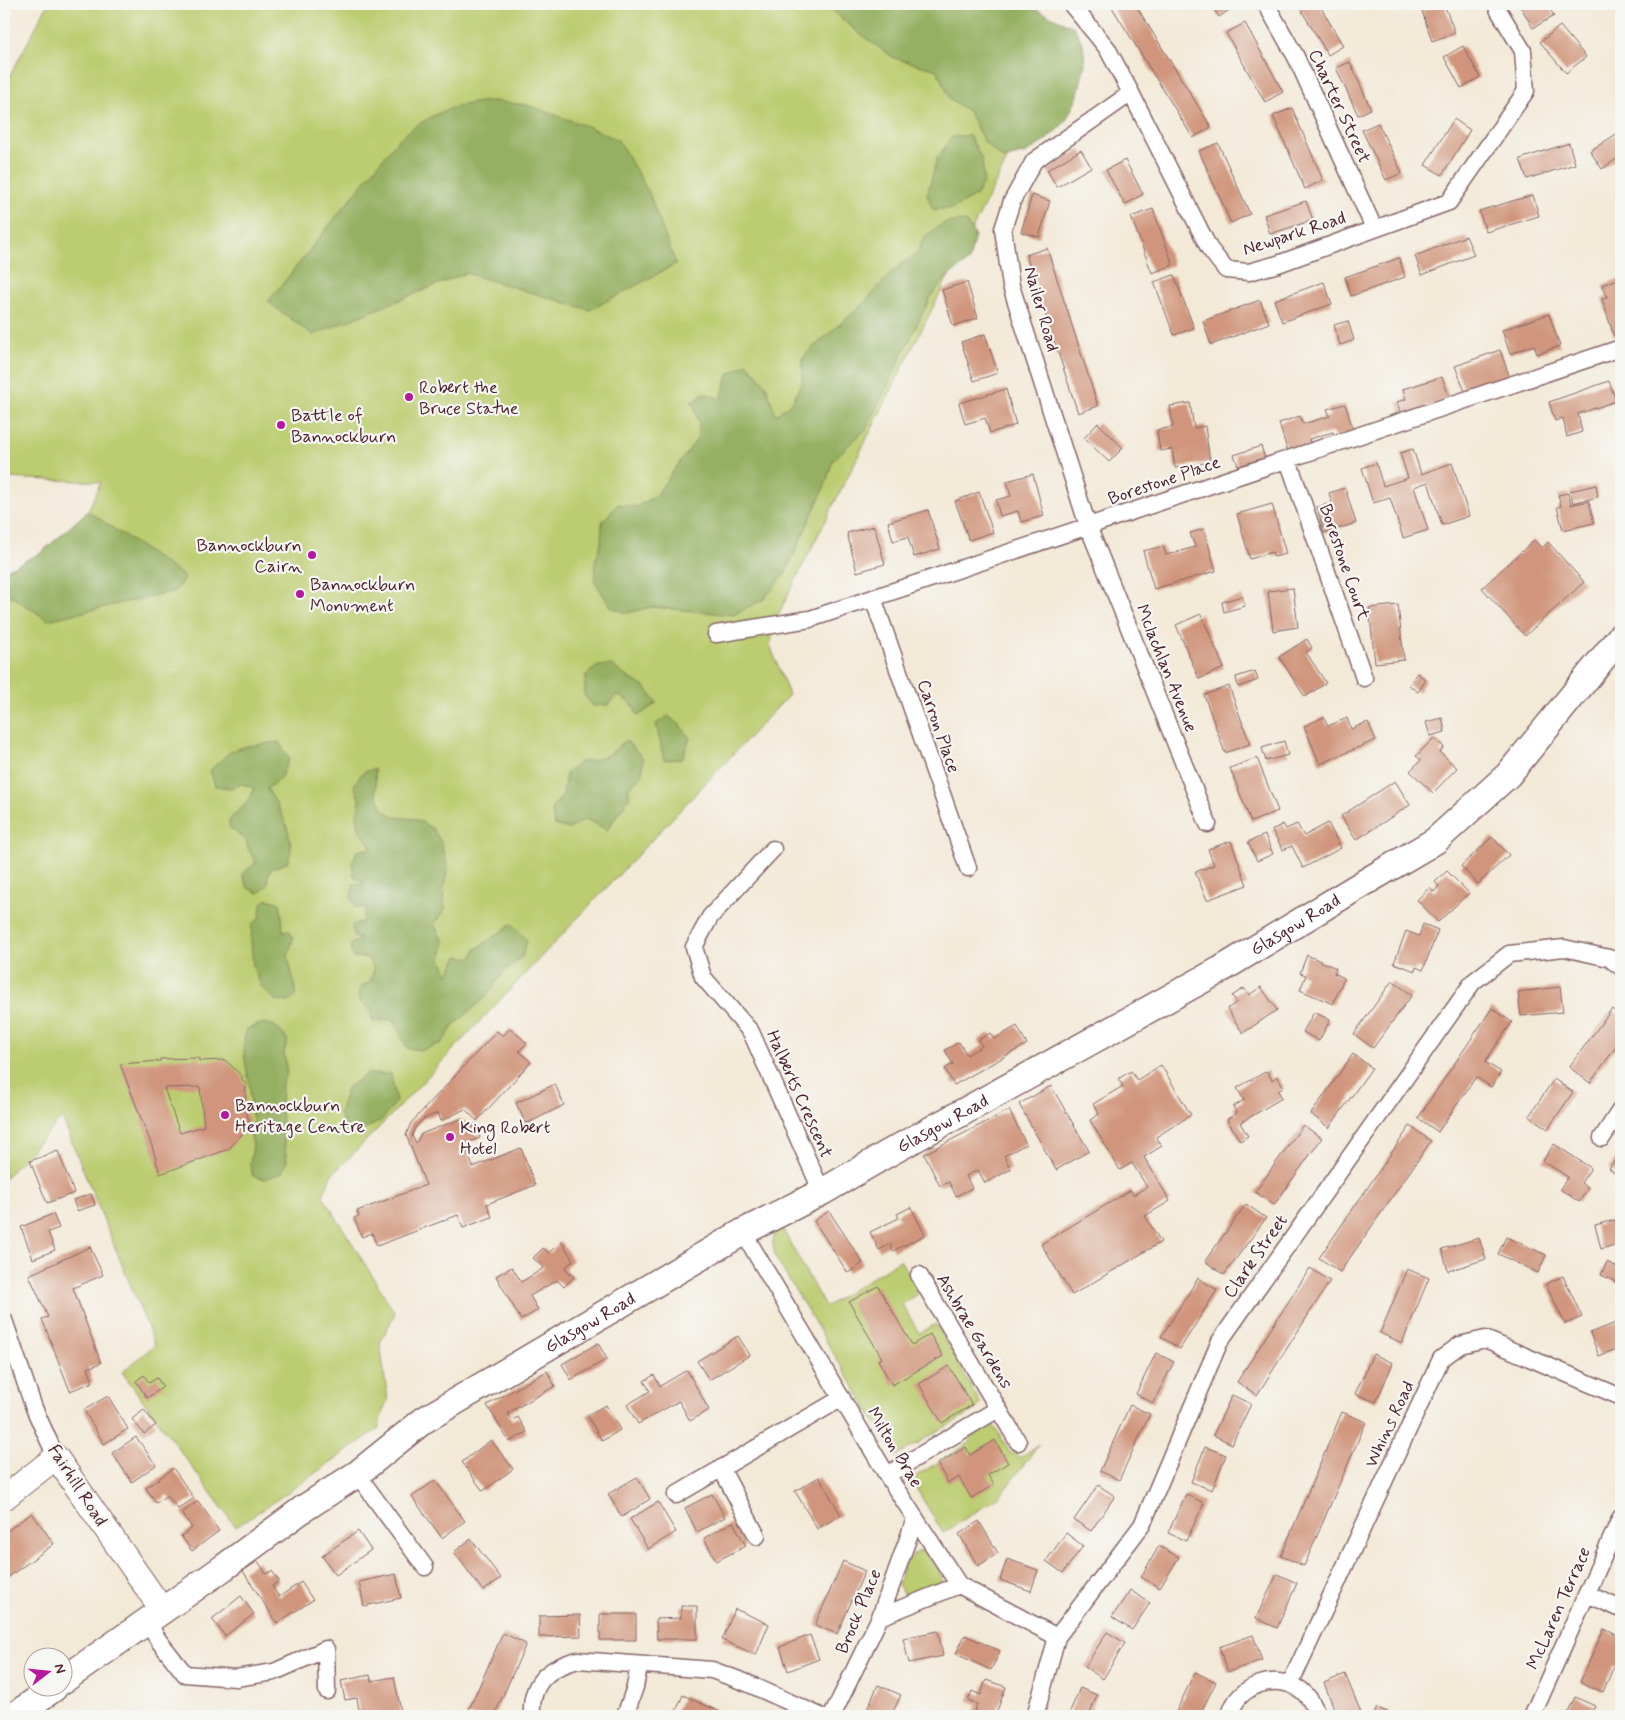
<svg xmlns="http://www.w3.org/2000/svg" width="1625" height="1720" font-family="Mynerve,sans-serif">
  <rect width="100%" height="100%" fill="#f6f6f2"/>
  <filter id="ink" filterUnits="userSpaceOnUse"><feTurbulence type="fractalNoise" baseFrequency=".02" numOctaves="2"/><feDisplacementMap in="SourceGraphic" scale="10" xChannelSelector="R" yChannelSelector="G"/><feConvolveMatrix kernelMatrix="1 2 1 2 8 2 1 2 1" color-interpolation-filters="sRGB"/></filter>
  <filter id="wash" filterUnits="userSpaceOnUse"><feTurbulence type="fractalNoise" baseFrequency=".0096" numOctaves="4" result="noise"/><feDisplacementMap in="SourceGraphic" scale="20" xChannelSelector="R" yChannelSelector="G"/><feGaussianBlur stdDeviation="1.12" result="paint"/><feColorMatrix in="noise" values="0 0 0 0 0 0 0 0 0 0 0 0 0 0 0 0 0 1.4 0 .05"/><feComposite in="paint" operator="in"/></filter>
  <g filter="url(#wash)">
    <rect width="100%" height="100%" fill="#f3e9d7"/>
    <!-- green -->
    <path fill="#bccc6f" stroke="#83764d" d="M48,4H1024L1074,27L779,613L770,645L789,695L396,1110L330,1177L323,1196L395,1313L380,1343L388,1401C383,1406 381,1420 378,1429L294,1488L236,1527L122,1372L155,1345L62,1118L4,1179V571L41,553L88,511L101,482L4,478V87Z
      M782,1228L825,1307L900,1260L920,1292L902,1304L919,1333L936,1324L981,1404L976,1409L896,1456L775,1257L773,1244L774,1234Z
      M992,1423L1011,1454L1015,1452L1020,1458L1039,1444L1000,1496L943,1533L912,1481L916,1476L971,1442L969,1437Z
      M920,1551L926,1552L940,1572L942,1580L938,1587L914,1595L903,1593L898,1584C902,1569 905,1558 920,1551Z"/>
    <!-- forest -->
    <path fill="#95b062" stroke="#706846" d="M828,4H1024L1074,27L1083,44L1085,64L1077,98L1065,122L1045,141L1026,153L1003,159L984,142L969,112L950,99L937,70L894,58L861,35L834,12Z
      M493,101L527,105L589,127L618,140L648,191L676,264L590,310L466,273L313,335L268,302L396,142C425,116 453,103 493,101Z
      M969,135L982,159L984,180L977,195L952,209H933L927,195L937,158L952,137Z
      M965,221L975,235L969,261L948,276L931,296L866,429L833,460L825,486L785,574L764,599L733,615L652,607L627,613L611,607L595,582V562L601,543L602,522L618,504L636,507L655,496L697,439L699,424L692,401L704,393L721,399L728,375L747,363L766,385L776,415L792,402L802,382L803,358L810,350L861,306L895,269L918,252L924,237L944,223Z
      M88,511L185,577L175,591L48,620L4,591V571L41,553Z
      M612,665L627,677L645,687L657,703L638,716L632,704L617,695L608,705L593,706L584,695L586,675L598,666Z
      M668,716L679,724L690,738L682,759L664,760L656,724Z
      M626,740L643,758L642,775L629,787V798L607,830L586,819L569,829L554,825L552,808L563,795L566,774L580,762L595,760L610,754Z
      M279,742L289,759L281,777L267,789C278,803 292,832 291,851C290,855 288,859 287,863L271,869L268,876V885L259,893L248,888L242,874L256,863L248,848L246,840L229,827V820C239,810 251,802 254,788L242,784L230,788L215,786L210,770L231,751L247,746Z
      M375,769L376,794L384,810L395,817L415,819L432,828L440,840L448,867L443,892L445,909L434,925L444,941L441,959L448,975L458,956L472,958L476,949L512,924L527,940L522,957L505,970L485,998L454,1025L442,1043L422,1050L407,1048L392,1019L373,1022L369,1008L359,1001V988L370,982L374,969L367,957L353,958L350,945L360,939L354,937L352,925L362,922L366,908H356L351,899L353,884L364,883L354,876L352,862L357,851L372,848L359,829L357,814L360,801L354,785L363,772Z
      M268,899L280,903L282,916L283,931L289,930L293,938L288,957L297,995L289,1002L276,1001L261,986L253,966L251,941L252,925L260,918L261,904Z
      M263,1023L275,1026L288,1040L284,1052L287,1073L282,1083L281,1109L283,1136L287,1160L282,1173L265,1179L253,1176L250,1164L253,1145L250,1132L254,1124C250,1110 251,1097 249,1082C246,1062 240,1049 247,1029Z
      M367,1074H391L396,1102L382,1120L355,1134L346,1129L339,1113L347,1088Z"/>
    <g id="blocks">
      <!-- building -->
      <path fill="#d0957b" fill-rule="evenodd" d="M1110,4H1135L1211,127L1193,138Z
        M1210,4H1233L1235,6L1219,17Z
        M1306,4H1319L1343,46L1328,55L1300,8Z
        M1441,4H1444L1455,33L1432,41L1422,11Z
        M1519,4H1547L1554,16L1533,28Z
        M1245,23L1283,92L1265,102L1226,33Z
        M1560,26L1586,57L1566,73L1540,42Z
        M1463,46L1480,77L1461,88L1444,57Z
        M1350,62L1371,109L1358,115L1336,68Z
        M1292,108L1323,180L1305,189L1273,116Z
        M1454,119L1470,130L1442,175L1425,165Z
        M1378,123L1402,173L1386,180L1362,130Z
        M1621,131V156L1602,169L1590,151Z
        M1218,143L1250,214L1231,223L1199,151Z
        M1569,143L1575,164L1527,179L1520,159Z
        M1081,150L1091,167L1057,187L1047,170Z
        M1125,160L1143,194L1125,205L1106,170Z
        M1032,195L1050,201L1039,237L1021,232Z
        M1533,195L1539,216L1486,232L1479,211Z
        M1306,201L1313,220L1270,234L1264,215Z
        M1153,209L1173,265L1152,273L1131,217Z
        M1466,236L1474,255L1422,275L1415,256Z
        M1047,248L1098,406L1078,413L1026,255Z
        M1399,258L1405,277L1351,296L1345,277Z
        M1174,275L1194,328L1174,335L1154,282Z
        M1621,278V333L1614,336L1602,299L1607,297L1602,285Z
        M967,282L978,318L953,326L942,290Z
        M1324,282L1332,304L1282,322L1274,300Z
        M1260,300L1269,323L1211,345L1203,321Z
        M1549,314L1560,346L1537,354L1534,345L1510,354L1502,330Z
        M1348,321L1354,340L1340,345L1334,325Z
        M985,334L998,373L974,381L961,342Z
        M1500,350L1510,378L1466,394L1455,366Z
        M1442,377L1449,397L1402,419L1397,402L1406,399L1403,389Z
        M1609,381L1616,401L1578,414L1582,432L1567,437L1563,418L1555,421L1549,402Z
        M1621,384V405H1620L1616,385Z
        M1006,389L1016,425L990,433L985,418L965,424L959,403Z
        M1190,403L1194,428L1205,426L1210,462L1175,468L1172,449L1160,451L1157,430L1173,427L1170,406Z
        M1345,404L1354,432L1335,437L1333,432L1309,439L1311,446L1288,453L1279,423L1300,416L1303,424L1330,416L1327,409Z
        M1098,423L1123,448L1109,462L1084,438Z
        M1261,446L1265,459L1239,468L1234,455Z
        M1413,449L1421,474L1452,463L1469,516L1442,525L1428,482L1414,487L1428,530L1403,538L1390,498L1373,503L1362,468L1376,463L1383,486L1408,478L1400,453Z
        M1033,474L1044,516L1021,522L1018,511L1000,516L996,500L1011,496L1007,481Z
        M1596,485L1598,497L1573,503L1570,491Z
        M1345,488L1356,523L1324,533L1317,507L1332,503L1329,493Z
        M979,492L993,532L969,540L955,501Z
        M1568,493L1571,505L1589,501L1594,523L1563,530L1557,507L1561,506L1558,495Z
        M1272,504L1286,554L1274,557L1272,552L1250,559L1237,514Z
        M928,510L940,549L914,557L908,537L893,541L888,522Z
        M874,526L885,564L857,572L847,533Z
        M1204,529L1216,571L1154,589L1143,551L1163,546L1166,555L1195,547L1190,533Z
        M1534,540L1542,548L1548,542L1584,582L1525,636L1482,588Z
        M1293,588L1298,627L1273,631L1268,591Z
        M1242,596L1245,606L1224,612L1222,602Z
        M1398,605L1404,660L1375,663L1369,608Z
        M1201,614L1224,668L1199,679L1176,625Z
        M1307,639L1312,648L1306,652L1326,683L1305,697L1279,657Z
        M1255,671L1258,680L1238,687L1236,677Z
        M1417,673L1426,680L1418,692L1409,685Z
        M1229,686L1250,744L1225,753L1204,695Z
        M1324,717L1328,726L1347,718L1351,729L1368,722L1376,740L1320,764L1304,726Z
        M1442,718L1445,732L1430,736L1426,722Z
        M1434,738L1444,747L1440,752L1457,768L1433,793L1410,771L1421,760L1416,756Z
        M1284,741L1288,755L1266,761L1262,748Z
        M1257,758L1278,811L1251,822L1230,768Z
        M1395,781L1410,805L1356,840L1341,816Z
        M1328,823L1341,848L1303,868L1292,846L1283,850L1272,830L1283,824L1286,829L1297,824L1304,836Z
        M1265,835L1273,854L1257,861L1248,842Z
        M1492,837L1509,855L1478,884L1461,866Z
        M1231,841L1247,885L1207,900L1195,872L1214,865L1208,849Z
        M1447,871L1469,893L1438,922L1417,900L1430,887L1434,892L1439,886L1435,882Z
        M1423,924L1438,930L1423,970L1416,967L1415,971L1394,963L1406,931L1419,936Z
        M1307,955L1336,968L1334,973L1344,978L1333,1004L1300,990L1306,975L1300,973Z
        M1392,981L1412,995L1373,1048L1354,1034Z
        M1261,987L1277,1010L1243,1033L1227,1009L1237,1002L1232,996L1244,988L1249,995Z
        M1560,987L1563,1012L1521,1016L1518,992Z
        M1492,1008L1512,1022L1485,1062L1501,1072L1491,1087L1476,1077L1438,1132L1418,1118Z
        M1612,1009L1621,1016V1040L1590,1083L1569,1067Z
        M1314,1012L1330,1020L1319,1041L1303,1032Z
        M1017,1026L1027,1044L954,1085L945,1069L953,1064L945,1050L959,1042L967,1055L982,1046L978,1040L990,1033L994,1039Z
        M510,1028L527,1043L519,1051L531,1062L477,1121L465,1109L441,1121L438,1113L423,1119L415,1128L412,1136L416,1143L421,1134L460,1119L476,1127L480,1138L464,1144L473,1167L521,1148L535,1185L487,1204L492,1217L463,1228L458,1215L377,1246L372,1233L362,1237L354,1218L359,1216L357,1211L426,1185L406,1135L411,1123L497,1031L503,1036Z
        M1353,1054L1372,1068L1329,1128L1311,1114Z
        M196,1058H199V1061L225,1060L242,1076V1079L246,1084L245,1111L249,1119V1126L229,1149L160,1174L152,1146L120,1064L160,1061V1059ZM200,1087L204,1126L180,1133L164,1088Z
        M1161,1065L1191,1115L1156,1137L1162,1146L1144,1157L1170,1201L1145,1216L1161,1242L1072,1295L1041,1244L1131,1190L1133,1195L1147,1187L1132,1163L1120,1170L1090,1120L1099,1114L1093,1104L1123,1086L1118,1079L1131,1071L1137,1080Z
        M1267,1071L1272,1080L1277,1076L1284,1087L1278,1091L1282,1098L1240,1123L1248,1136L1240,1141L1227,1119L1237,1113L1233,1107L1244,1100L1237,1088Z
        M1554,1079L1573,1092L1548,1129L1529,1116Z
        M555,1084L564,1105L526,1124L516,1103Z
        M1051,1086L1089,1151L1056,1170L1019,1104Z
        M1009,1110L1026,1144L1004,1156L1011,1169L985,1183L978,1170L966,1176L972,1188L956,1196L949,1182L940,1186L924,1154Z
        M1303,1125L1322,1138L1274,1205L1255,1192Z
        M1410,1126L1431,1141L1340,1272L1319,1258Z
        M1554,1144L1591,1168L1581,1183L1588,1188L1579,1202L1560,1189L1568,1177L1543,1161Z
        M58,1151L74,1193L47,1203L30,1161Z
        M1621,1152V1178L1609,1168Z
        M91,1194L95,1205L77,1211L73,1200Z
        M1246,1204L1266,1218L1224,1275L1205,1261Z
        M911,1207L925,1235L893,1251L890,1244L879,1250L870,1232L899,1218L897,1214Z
        M829,1211L863,1263L848,1273L814,1221Z
        M53,1214L59,1228L48,1232L55,1250L33,1259L21,1227Z
        M1615,1220L1621,1243L1601,1249L1595,1225Z
        M1506,1237L1546,1255L1538,1273L1498,1254Z
        M1479,1238L1486,1259L1448,1271L1442,1249Z
        M561,1241L573,1260L565,1268L574,1277L564,1287L557,1280L530,1296L538,1310L521,1320L496,1276L512,1267L521,1282L544,1268L533,1258L543,1248L549,1253Z
        M90,1247L103,1275L73,1288L101,1363L88,1368L93,1382L70,1391L42,1319L48,1317L29,1275Z
        M1607,1262L1621,1269V1276L1618,1283L1601,1275Z
        M1310,1268L1330,1281L1257,1395L1237,1382Z
        M1407,1269L1429,1278L1402,1343L1380,1333Z
        M1563,1276L1582,1317L1565,1324L1546,1284Z
        M1198,1278L1217,1290L1180,1349L1161,1337Z
        M878,1286L912,1345L930,1334L943,1356L892,1385L878,1360L882,1358L849,1302Z
        M1621,1321V1347L1599,1356L1590,1333Z
        M738,1336L750,1355L709,1380L697,1361Z
        M598,1343L607,1359L571,1380L562,1364Z
        M1156,1353L1174,1362L1153,1403L1136,1394Z
        M1373,1354L1393,1363L1376,1402L1355,1394Z
        M949,1366L972,1405L942,1423L919,1384Z
        M687,1370L709,1410L690,1421L679,1401L638,1424L627,1405L650,1391L644,1381L654,1375L660,1386Z
        M547,1371L555,1386L508,1413L512,1420L518,1417L527,1432L509,1442L487,1405Z
        M144,1375L149,1383L157,1378L163,1387L147,1398L136,1381Z
        M1232,1395L1251,1404L1232,1444L1213,1435Z
        M108,1396L128,1429L104,1444L84,1410Z
        M606,1405L620,1430L602,1441L587,1415Z
        M1130,1405L1150,1414L1119,1480L1100,1471Z
        M144,1410L156,1425L144,1434L132,1419Z
        M1342,1412L1366,1422L1304,1566L1281,1556Z
        M136,1437L156,1465L132,1482L112,1453Z
        M491,1440L513,1469L483,1491L462,1462Z
        M995,1440L1008,1463L988,1475L994,1485L971,1498L959,1477L948,1483L937,1464L966,1447L970,1455Z
        M1205,1447L1226,1455L1212,1490L1191,1482Z
        M173,1468L194,1498L178,1509L167,1495L156,1503L146,1488Z
        M637,1477L650,1499L622,1517L608,1494Z
        M819,1477L841,1515L817,1529L795,1491Z
        M435,1480L465,1521L442,1538L412,1497Z
        M1098,1485L1115,1496L1091,1531L1074,1520Z
        M712,1494L725,1517L697,1532L685,1508Z
        M1186,1494L1204,1503L1186,1541L1168,1533Z
        M198,1501L219,1531L192,1551L181,1536L192,1528L182,1513Z
        M658,1502L676,1532L648,1549L630,1519Z
        M32,1513L54,1544L4,1580V1533Z
        M979,1521L998,1553L978,1566L959,1534Z
        M733,1522L746,1546L716,1561L704,1538Z
        M358,1531L371,1550L336,1575L322,1556Z
        M1066,1533L1083,1546L1063,1573L1046,1561Z
        M471,1539L501,1578L483,1591L454,1552Z
        M1159,1546L1179,1557L1160,1588L1141,1577Z
        M1007,1559L1038,1570L1031,1591L1000,1580Z
        M258,1561L266,1574L272,1571L279,1581L272,1586L279,1597L301,1582L313,1600L277,1623L243,1571Z
        M843,1561L865,1571L837,1634L815,1625Z
        M396,1574L401,1598L364,1606L359,1582Z
        M1277,1574L1297,1583L1277,1628L1256,1618Z
        M1130,1590L1150,1603L1132,1630L1112,1617Z
        M241,1596L254,1614L225,1636L212,1619Z
        M681,1606H697V1639H657L656,1619L681,1618Z
        M735,1609L769,1624L756,1655L722,1640Z
        M600,1614H636V1640H600Z
        M580,1615L581,1636L539,1637V1616Z
        M1604,1629L1621,1637V1669L1614,1666L1603,1692L1580,1682Z
        M938,1631L943,1656L909,1663L903,1638Z
        M1107,1632L1125,1643L1103,1679L1085,1667Z
        M503,1633L526,1644L494,1716H466Z
        M810,1635L819,1659L788,1671L780,1647Z
        M965,1635L1000,1651L991,1670L956,1654Z
        M1253,1635L1262,1660L1228,1672L1219,1647Z
        M1195,1672L1216,1682L1199,1716H1186L1176,1712Z
        M1345,1674L1362,1715L1358,1716H1337L1324,1683Z
        M370,1675L371,1681L394,1677L402,1716H360L357,1698L345,1700L341,1681Z
        M986,1680L1006,1687L995,1716H973L977,1704L968,1701L972,1691L981,1695Z
        M878,1685L901,1695L891,1716H864Z
        M1080,1688L1097,1695L1089,1716H1068Z
        M683,1695L729,1716H682L683,1715L676,1711Z
        M1575,1697L1595,1706L1592,1712L1602,1716H1566Z
        M1377,1708L1398,1716H1373Z
        M290,1711L291,1716H270V1715Z"/>
    </g>
  </g>
  <g filter="url(#ink)">
    <use href="#blocks" fill-opacity="0" stroke="#856667" stroke-width="1"/>
    <g fill="none" stroke-linecap="round" stroke-linejoin="round">
      <!-- street casing -->
      <g stroke="#856667" stroke-width="19">
        <path id="street" d="M1071,4L1107,48L1131,93L1209,248L1226,270L1249,272L1278,264L1449,202L1526,91L1523,51L1499,11L1496,4
          M1266,4L1296,57L1374,228
          M1131,93L1034,161L1012,201L1003,229L1011,286L1088,526L1208,824
          M1288,460L1364,678
          M873,598L968,868
          M716,634L810,619L1621,348
          M773,849L710,917L694,947L703,977L751,1032L822,1192
          M1602,1138L1621,1109
          M743,1232L887,1475L959,1585L1057,1637
          M919,1275L1018,1442
          M4,1320L34,1408L56,1457
          M721,1468L757,1536
          M357,1474L425,1567
          M887,1475L998,1409
          M676,1495L842,1398
          M1587,1594L1621,1609
          M880,1617L959,1585
          M147,1622L159,1641L185,1674L236,1678L274,1672L326,1649L327,1691
          M1290,1684L1441,1359L1460,1345L1485,1339L1621,1397
          M532,1716C530,1683 547,1668 578,1660L712,1670L747,1683L820,1716
          M625,1716L635,1687L639,1666
          M832,1716L880,1617L915,1519
          M1035,1716L1057,1637L1142,1525L1220,1341L1473,982L1509,954L1564,948L1609,958L1621,967
          M1230,1716C1236,1685 1276,1672 1301,1690C1309,1696 1315,1708 1318,1716
          M1532,1716L1621,1517"/>
      </g>
      <!-- secondary casing -->
      <g stroke="#856667" stroke-width="26">
        <path id="secondary" d="M4,1498L56,1457L163,1611"/>
      </g>
      <!-- primary casing -->
      <g stroke="#856667" stroke-width="29">
        <g id="primary">
          <path id="s1" d="M62,1681L223,1568L303,1509L357,1474L424,1420L743,1232L822,1192L887,1154L1220,970L1362,884L1435,841L1508,775L1621,636"/>
          <path d="M14,1716L54,1688"/>
        </g>
      </g>
      <!-- street -->
      <use href="#street" stroke="#fff" stroke-width="16"/>
      <!-- secondary -->
      <use href="#secondary" stroke="#fff" stroke-width="24"/>
      <!-- primary -->
      <use href="#primary" stroke="#fff" stroke-width="26"/>
    </g>
  </g>
  <!-- markers -->
  <g fill="#b5179e" stroke="#f6f6f2" stroke-width="2">
    <circle cx="409" cy="397" r="5"/>
    <circle cx="281" cy="425" r="5"/>
    <circle cx="312" cy="555" r="5"/>
    <circle cx="300" cy="594" r="5"/>
    <circle cx="225" cy="1115" r="5"/>
    <circle cx="450" cy="1137" r="5"/>
  </g>
  <g text-anchor="middle" stroke-width="4.5" stroke-linejoin="round" paint-order="stroke">
    <!-- street labels -->
    <g font-size="18" fill="#4a1f2b" stroke="#f6f6f2">
      <text transform="translate(1340 106) rotate(65)" y="6">Charter Street</text>
      <text transform="translate(1294 233) rotate(-18)" y="6">Newpark Road</text>
      <text transform="translate(1042 309) rotate(74)" y="6">Nailer Road</text>
      <text transform="translate(1164 480) rotate(-19)" y="6">Borestone Place</text>
      <text transform="translate(1345 562) rotate(71)" y="6">Borestone Court</text>
      <text transform="translate(1167 668) rotate(68)" y="6">Mclachlan Avenue</text>
      <text transform="translate(939 726) rotate(71)" y="6">Carron Place</text>
      <text dy="6" stroke="none"><textPath href="#s1" startOffset="1449">Glasgow Road</textPath></text>
      <text transform="translate(800 1094) rotate(66)" y="6">Halberts Crescent</text>
      <text dy="6" stroke="none"><textPath href="#s1" startOffset="1044">Glasgow Road</textPath></text>
      <text transform="translate(1255 1256) rotate(-55)" y="6">Clark Street</text>
      <text dy="6" stroke="none"><textPath href="#s1" startOffset="639">Glasgow Road</textPath></text>
      <text transform="translate(975 1331) rotate(59)" y="6">Ashbrae Gardens</text>
      <text transform="translate(1389 1424) rotate(-65)" y="6">Whins Road</text>
      <text transform="translate(895 1447) rotate(59)" y="6">Milton Brae</text>
      <text transform="translate(78 1485) rotate(57)" y="6">Fairhill Road</text>
      <text transform="translate(1558 1608) rotate(-66)" y="6">McLaren Terrace</text>
      <text transform="translate(858 1611) rotate(-67)" y="6">Brock Place</text>
    </g>
    <!-- poi labels -->
    <g font-size="18" fill="#4a1f2b" stroke="#f6f6f2" text-anchor="start">
      <text x="419" y="393">Robert the<tspan x="419" dy="21">Bruce Statue</tspan></text>
      <text x="291" y="421">Battle of<tspan x="291" dy="21">Bannockburn</tspan></text>
      <text x="302" y="551" text-anchor="end">Bannockburn<tspan x="302" dy="21">Cairn</tspan></text>
      <text x="310" y="590">Bannockburn<tspan x="310" dy="21">Monument</tspan></text>
      <text x="235" y="1111">Bannockburn<tspan x="235" dy="21">Heritage Centre</tspan></text>
      <text x="460" y="1133">King Robert<tspan x="460" dy="21">Hotel</tspan></text>
    </g>
  </g>
  <!-- margin -->
  <rect width="1625" height="1720" fill="none" stroke="#f6f6f2" stroke-width="20"/>
  <!-- north arrow -->
  <g transform="translate(48 1672) rotate(74)"><circle r="24" fill="#f6f6f2" stroke="#b1a0a2"/>
  <path d="M0-4L9 19L0 12L-9 19Z" fill="#b5179e"/>
  <text y="-8" font-size="14" font-weight="bold" text-anchor="middle" fill="#4a1f2b">N</text>
  </g>
</svg>
